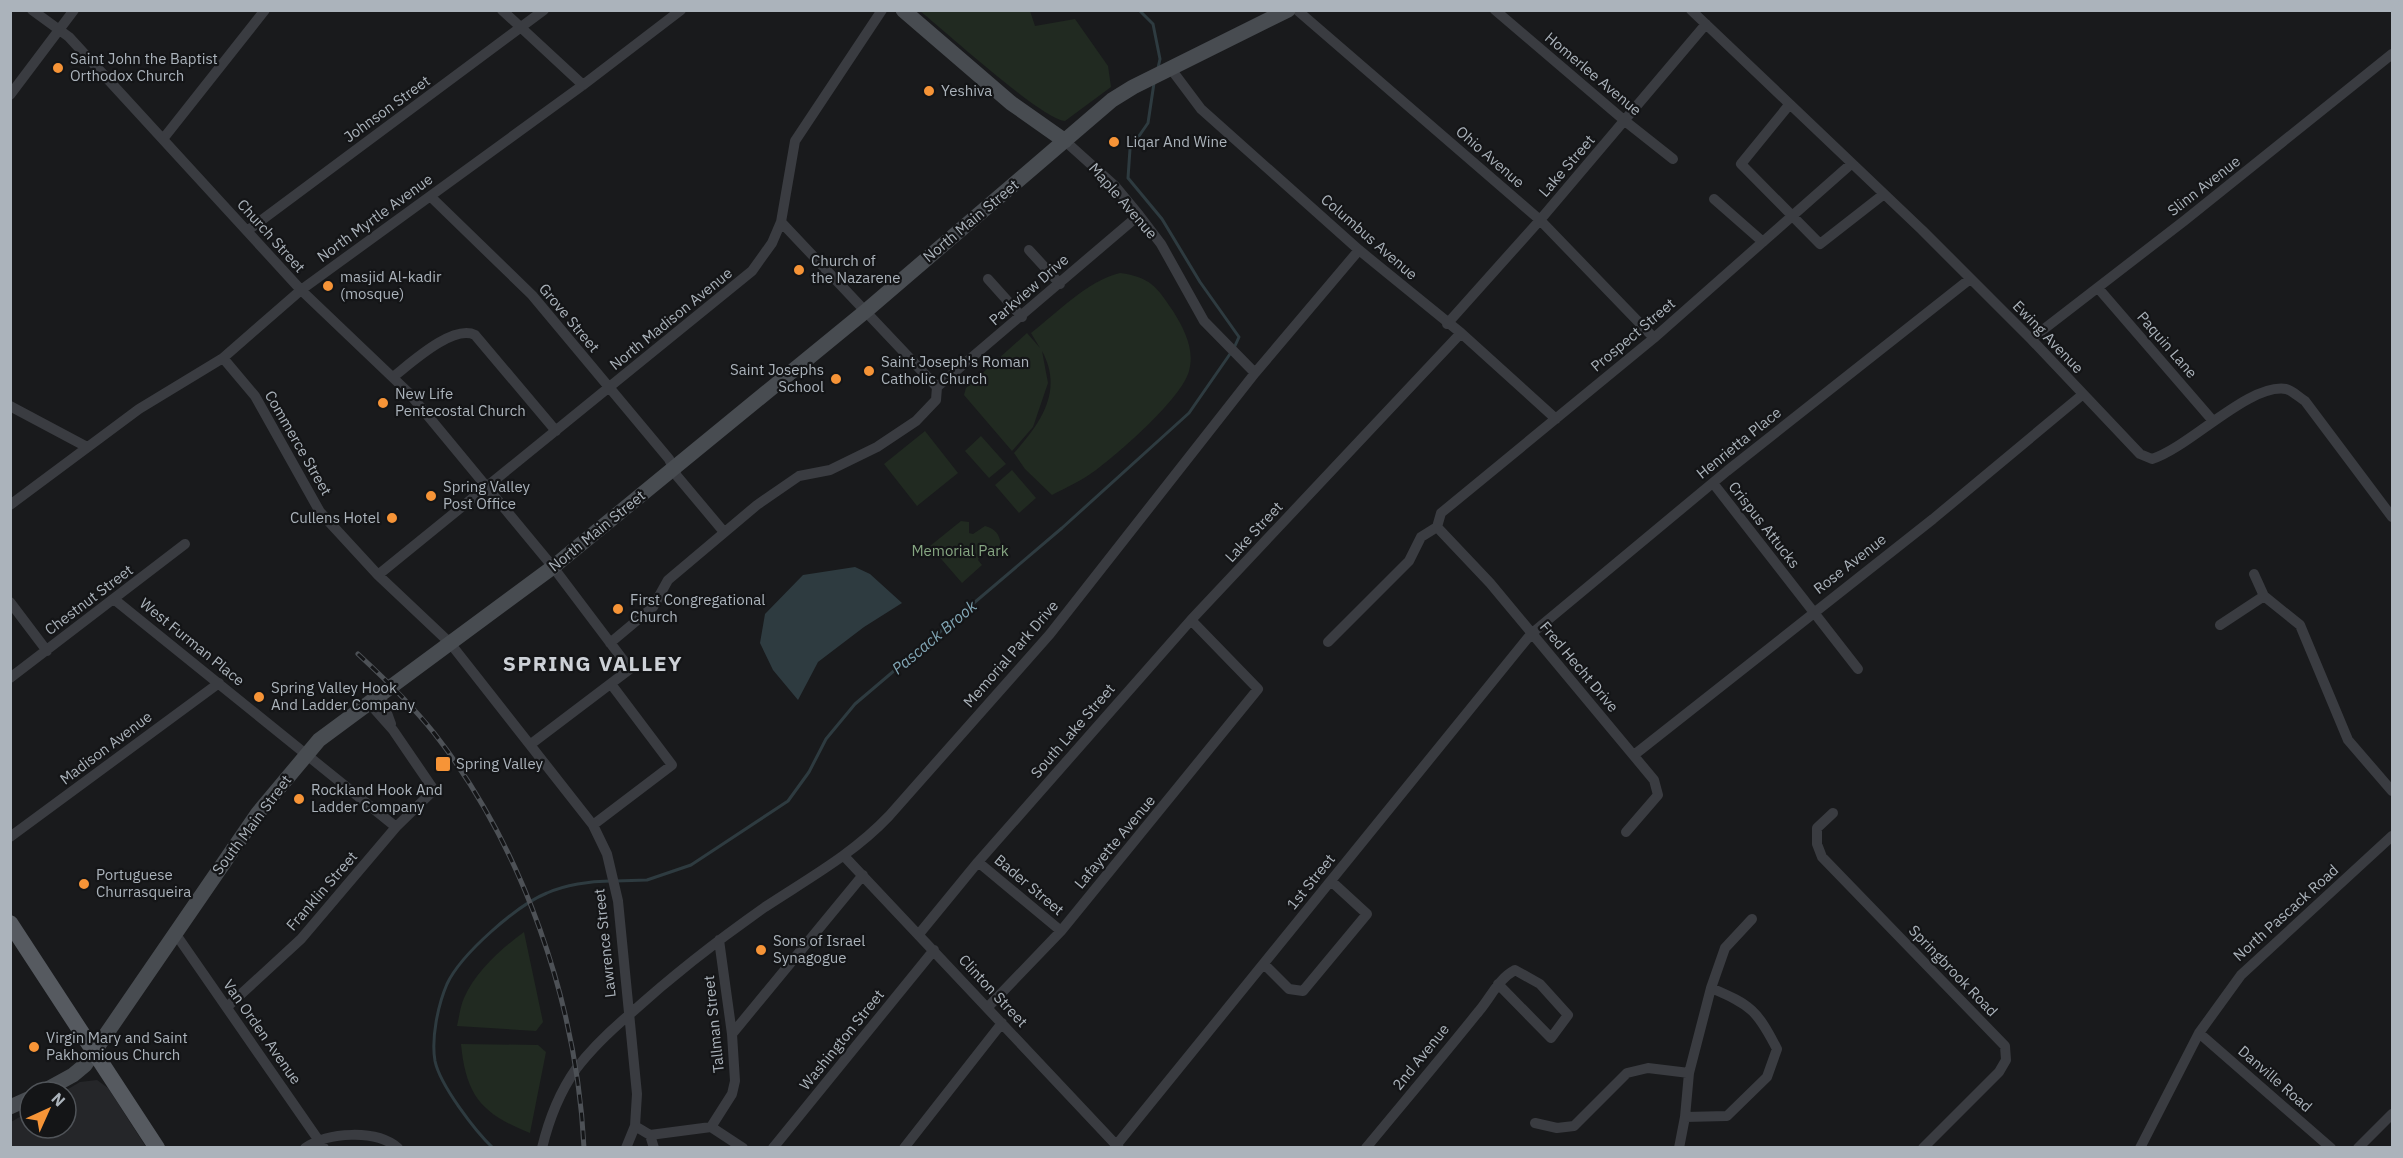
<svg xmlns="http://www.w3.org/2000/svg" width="2403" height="1158" font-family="'IBM Plex Sans',sans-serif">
  <rect width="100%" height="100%" fill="#191a1c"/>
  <!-- built -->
  <path fill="#252629" d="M97,1080L108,1088L146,1147H11V1122L30,1111V1128H66V1092H63L80,1082Z"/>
  <!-- green -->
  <path fill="#212a21" d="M920,11H1030L1035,26L1075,19L1108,66L1111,87L1065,121C1040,118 945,31 920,11Z
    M1120,273C1150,277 1157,287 1173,311C1184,329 1195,349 1189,371C1182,398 1120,452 1096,470C1083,480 1067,487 1052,495L1025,469L1014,453C1040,424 1064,391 1042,351L1048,383L1033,427L1012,451L964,395L966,388L1027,333L1040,348L1031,333C1058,312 1087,281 1120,273Z
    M925,431L958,473L917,506L884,464Z
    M981,436L1006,464L989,478L965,451Z
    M1012,470L1036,498L1019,513L995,485Z
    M961,521L969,522V533L973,534L985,526C996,529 999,534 1001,544L996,551L981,553L978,560L982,565L962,583L930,546Z
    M524,932L543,1022L536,1031L457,1026C459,1018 460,1007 464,998C476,971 501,949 524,932Z
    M461,1044L538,1045L546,1052L530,1133C482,1114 466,1096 461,1044Z"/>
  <!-- water -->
  <path fill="#2e3b40" d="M855,567L870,574L902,603L864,627L818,662L798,700L773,670L760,643L765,614L803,575Z"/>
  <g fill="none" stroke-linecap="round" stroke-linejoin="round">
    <!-- stream -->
    <path stroke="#2e3b40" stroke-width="3" d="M1139,10L1153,24L1160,59L1158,68
      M1154,83L1148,123L1130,149L1128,178L1162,219L1200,282L1239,337L1234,348
      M616,881L647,880L691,865L788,801L809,772L826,739L855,704L1062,528L1189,413L1230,354
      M493,1148C475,1131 440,1085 435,1061C431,1038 438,1005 447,984C461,954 517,905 547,893C565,885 590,881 610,881"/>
    <!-- street -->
    <path stroke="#3a3c41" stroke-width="10" d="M32,10L69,37L301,290L409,393L553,567L630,669L531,744
      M502,10L583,85
      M1297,10L1540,220L1654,338
      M1495,10L1625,121L1673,159
      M1691,10L1922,230L2031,339L2140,454L2152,459C2190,447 2249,383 2286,389C2292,390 2300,398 2305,401L2392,517
      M1171,69L1201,109L1359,250L1461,333L1556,419
      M10,95L74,10
      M1789,105L1741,164L1820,244L1884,194
      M163,139L265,10
      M1065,141L1115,186L1139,215L1161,244L1204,321L1255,373
      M431,197L532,295L669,459L677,476L724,532
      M1714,199L1763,242
      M781,222L937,387
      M247,231L544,10
      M1029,250L1060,284
      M988,279L1022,317
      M2098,288L2213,421
      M1447,324L1540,220L1706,24
      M2031,339L2184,221L2392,54
      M223,358L255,396L320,512L378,575L450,643L593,825L607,854L618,901L637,1094L635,1126L626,1148
      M393,377C411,363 453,324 475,335L556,431
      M937,387L1139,215
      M10,406L87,447
      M1713,483L1858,669
      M10,505L139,409L223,358L301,290L583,85L681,10
      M1437,527L1441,513L1654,338L1851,164
      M1437,527L1490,583L1654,780L1658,795L1626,832
      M2254,574L2264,596L2300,625L2348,740L2392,791
      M378,575L752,271L772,243L781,222L795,141L882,10
      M115,600L396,827
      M10,602L47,651
      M2220,625L2264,596
      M1328,642L1409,561L1421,537L1437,527
      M610,643L653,607L668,580L757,505L799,476L830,470L877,447L916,421L936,400L937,387
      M10,678L185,544
      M380,694L391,724
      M1634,755L1933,519L2082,395
      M1833,813L1817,828V844L1822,857L2005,1046L2006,1060L1999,1072L1923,1148
      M593,825L672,765L611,684
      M10,837L219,683
      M844,856L1119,1148
      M978,862L1061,931
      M175,933L324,1148
      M919,934L978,862L1191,620L1461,333
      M1264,964L1289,989L1303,991L1367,914L1331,881
      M227,1007L301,939L396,827L434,790L393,730L369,703
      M988,1007L1061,931L1258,689L1191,620
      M2199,1033L2331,1148
      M732,1034L863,875
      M1685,1117L1727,1116L1767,1077L1777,1049C1757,1010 1751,1005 1711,988
      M1535,1123L1557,1128L1574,1126L1627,1073L1648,1068L1689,1073
      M635,1126L650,1135L711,1127L732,1094L735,1081L732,1034L719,940
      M711,1127L743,1148
      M650,1135L654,1148
      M305,1148C328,1132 376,1129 398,1148
      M542,1148C549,1119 559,1093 576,1069C592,1048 610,1031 630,1014C673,975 718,940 765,907C809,878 853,854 889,816L1050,634L1255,373L1359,250
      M773,1148L934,950
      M904,1148L1002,1023
      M1114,1148L1531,634L1727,471L1970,279
      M1366,1148C1404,1102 1442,1057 1479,1011C1491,997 1498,979 1515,970L1540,984L1568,1015L1551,1038L1498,984
      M1679,1148L1685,1117L1689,1073L1711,988L1725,948L1752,919
      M2140,1148L2199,1033L2241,975L2392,836
      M2358,1148L2392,1114"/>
    <!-- secondary -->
    <path stroke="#484c51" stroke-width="15" d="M903,10L1011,103L1065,141
      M42,1092L73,1075L85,1065L258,813L319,740L553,567L867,310L1112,100L1133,87L1288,10
      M10,1107L30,1098"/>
    <!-- primary -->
    <path stroke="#565a60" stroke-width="16" d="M10,923L157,1148"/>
    <!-- rail casing -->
    <g stroke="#4d5156" stroke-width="5">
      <path id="rail" d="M358,654C385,679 411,704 434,733C523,847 577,1003 584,1148"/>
    </g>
    <!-- rail -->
    <use href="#rail" stroke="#141517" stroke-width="3" stroke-dasharray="9" stroke-linecap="butt"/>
  </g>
  <!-- markers -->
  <g fill="#f69437" stroke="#141517" stroke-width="2">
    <circle cx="58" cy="68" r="6"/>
    <circle cx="929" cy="91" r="6"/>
    <circle cx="1114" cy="142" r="6"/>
    <circle cx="799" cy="270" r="6"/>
    <circle cx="328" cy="286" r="6"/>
    <circle cx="869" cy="371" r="6"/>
    <circle cx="836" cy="379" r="6"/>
    <circle cx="383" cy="403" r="6"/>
    <circle cx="431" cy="496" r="6"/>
    <circle cx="392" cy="518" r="6"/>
    <circle cx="618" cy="609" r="6"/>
    <circle cx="259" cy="697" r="6"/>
    <rect x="435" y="756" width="16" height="16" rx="3"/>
    <circle cx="299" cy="799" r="6"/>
    <circle cx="84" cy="884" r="6"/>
    <circle cx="761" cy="950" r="6"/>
    <circle cx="34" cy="1047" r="6"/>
  </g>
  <g text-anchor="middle" stroke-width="4.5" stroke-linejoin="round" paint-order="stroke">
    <!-- poi labels -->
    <g font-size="15" fill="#abb3bb" stroke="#141517" text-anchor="start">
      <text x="70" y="64">Saint John the Baptist<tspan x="70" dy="17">Orthodox Church</tspan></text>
      <text x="941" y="96">Yeshiva</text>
      <text x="1126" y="147">Liqar And Wine</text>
      <text x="811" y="266">Church of<tspan x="811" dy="17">the Nazarene</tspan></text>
      <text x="340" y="282">masjid Al-kadir<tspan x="340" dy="17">(mosque)</tspan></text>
      <text x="881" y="367">Saint Joseph's Roman<tspan x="881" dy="17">Catholic Church</tspan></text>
      <text x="824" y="375" text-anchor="end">Saint Josephs<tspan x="824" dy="17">School</tspan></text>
      <text x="395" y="399">New Life<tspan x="395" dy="17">Pentecostal Church</tspan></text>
      <text x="443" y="492">Spring Valley<tspan x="443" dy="17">Post Office</tspan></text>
      <text x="380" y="523" text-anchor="end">Cullens Hotel</text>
      <text x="630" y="605">First Congregational<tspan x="630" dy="17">Church</tspan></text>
      <text x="271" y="693">Spring Valley Hook<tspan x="271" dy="17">And Ladder Company</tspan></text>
      <text x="456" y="769">Spring Valley</text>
      <text x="311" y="795">Rockland Hook And<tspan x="311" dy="17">Ladder Company</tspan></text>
      <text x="96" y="880">Portuguese<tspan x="96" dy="17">Churrasqueira</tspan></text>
      <text x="773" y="946">Sons of Israel<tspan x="773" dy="17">Synagogue</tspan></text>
      <text x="46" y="1043">Virgin Mary and Saint<tspan x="46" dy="17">Pakhomious Church</tspan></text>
    </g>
    <!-- street labels -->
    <g font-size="15" fill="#abb3bb" stroke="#141517">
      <text transform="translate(1593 74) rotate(40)" y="5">Homerlee Avenue</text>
      <text transform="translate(387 109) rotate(-36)" y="5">Johnson Street</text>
      <text transform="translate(1490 157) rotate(41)" y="5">Ohio Avenue</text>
      <text transform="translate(1567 166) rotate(-49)" y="5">Lake Street</text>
      <text transform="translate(2204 186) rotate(-38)" y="5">Slinn Avenue</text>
      <text transform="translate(1123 201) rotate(49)" y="5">Maple Avenue</text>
      <text transform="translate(375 218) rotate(-36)" y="5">North Myrtle Avenue</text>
      <text transform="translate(971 221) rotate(-40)" y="5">North Main Street</text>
      <text transform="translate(271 236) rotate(48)" y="5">Church Street</text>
      <text transform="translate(1369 237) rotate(41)" y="5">Columbus Avenue</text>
      <text transform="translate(1029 290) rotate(-41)" y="5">Parkview Drive</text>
      <text transform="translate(569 318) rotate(50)" y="5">Grove Street</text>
      <text transform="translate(671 319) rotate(-39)" y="5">North Madison Avenue</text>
      <text transform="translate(1633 335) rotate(-40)" y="5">Prospect Street</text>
      <text transform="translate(2048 337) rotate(46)" y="5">Ewing Avenue</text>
      <text transform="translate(2167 345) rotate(49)" y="5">Paquin Lane</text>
      <text transform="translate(298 443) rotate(60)" y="5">Commerce Street</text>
      <text transform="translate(1739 443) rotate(-39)" y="5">Henrietta Place</text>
      <text transform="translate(1764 525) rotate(52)" y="5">Crispus Attucks</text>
      <text transform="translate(597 531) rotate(-39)" y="5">North Main Street</text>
      <text transform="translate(1254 532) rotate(-47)" y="5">Lake Street</text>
      <text transform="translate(1850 564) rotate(-38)" y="5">Rose Avenue</text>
      <text transform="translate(89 600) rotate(-37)" y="5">Chestnut Street</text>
      <text transform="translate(192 642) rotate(39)" y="5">West Furman Place</text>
      <text transform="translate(1011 654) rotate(-49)" y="5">Memorial Park Drive</text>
      <text transform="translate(1579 667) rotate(50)" y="5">Fred Hecht Drive</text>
      <text transform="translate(1073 731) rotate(-49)" y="5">South Lake Street</text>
      <text transform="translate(106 748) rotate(-37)" y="5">Madison Avenue</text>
      <text transform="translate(252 825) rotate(-53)" y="5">South Main Street</text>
      <text transform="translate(1115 842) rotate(-50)" y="5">Lafayette Avenue</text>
      <text transform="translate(1311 882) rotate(-51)" y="5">1st Street</text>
      <text transform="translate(1029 885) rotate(40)" y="5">Bader Street</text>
      <text transform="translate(322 891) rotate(-49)" y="5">Franklin Street</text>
      <text transform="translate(2286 913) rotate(-42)" y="5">North Pascack Road</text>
      <text transform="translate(605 943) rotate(-96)" y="5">Lawrence Street</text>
      <text transform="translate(1953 971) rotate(46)" y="5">Springbrook Road</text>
      <text transform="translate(993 991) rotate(47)" y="5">Clinton Street</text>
      <text transform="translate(714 1024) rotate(-96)" y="5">Tallman Street</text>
      <text transform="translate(262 1032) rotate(55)" y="5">Van Orden Avenue</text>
      <text transform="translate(842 1040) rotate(-51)" y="5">Washington Street</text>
      <text transform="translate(1421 1057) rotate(-51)" y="5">2nd Avenue</text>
      <text transform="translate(2275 1079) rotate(41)" y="5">Danville Road</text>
    </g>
    <!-- park labels -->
    <g font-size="15" fill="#86a682" stroke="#141517">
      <text x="960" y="556">Memorial Park</text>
    </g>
    <!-- water labels -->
    <g font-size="16" font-style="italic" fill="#82a7b6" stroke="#141517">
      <text transform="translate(934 637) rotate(-40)" y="6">Pascack Brook</text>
    </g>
    <!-- district labels -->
    <g font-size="21" font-weight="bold" letter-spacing="1.5" fill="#cdd1d7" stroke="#141517">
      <text x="593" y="671">SPRING VALLEY</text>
    </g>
  </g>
  <!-- border -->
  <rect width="2403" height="1158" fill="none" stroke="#abb3bb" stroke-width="24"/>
  <!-- north arrow -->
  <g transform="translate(48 1110) rotate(45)"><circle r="28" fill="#141517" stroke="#505459" stroke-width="1.5"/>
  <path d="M0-4.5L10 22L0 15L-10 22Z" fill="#f69437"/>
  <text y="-9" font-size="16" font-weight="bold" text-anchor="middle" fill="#abb3bb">N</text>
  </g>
</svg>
